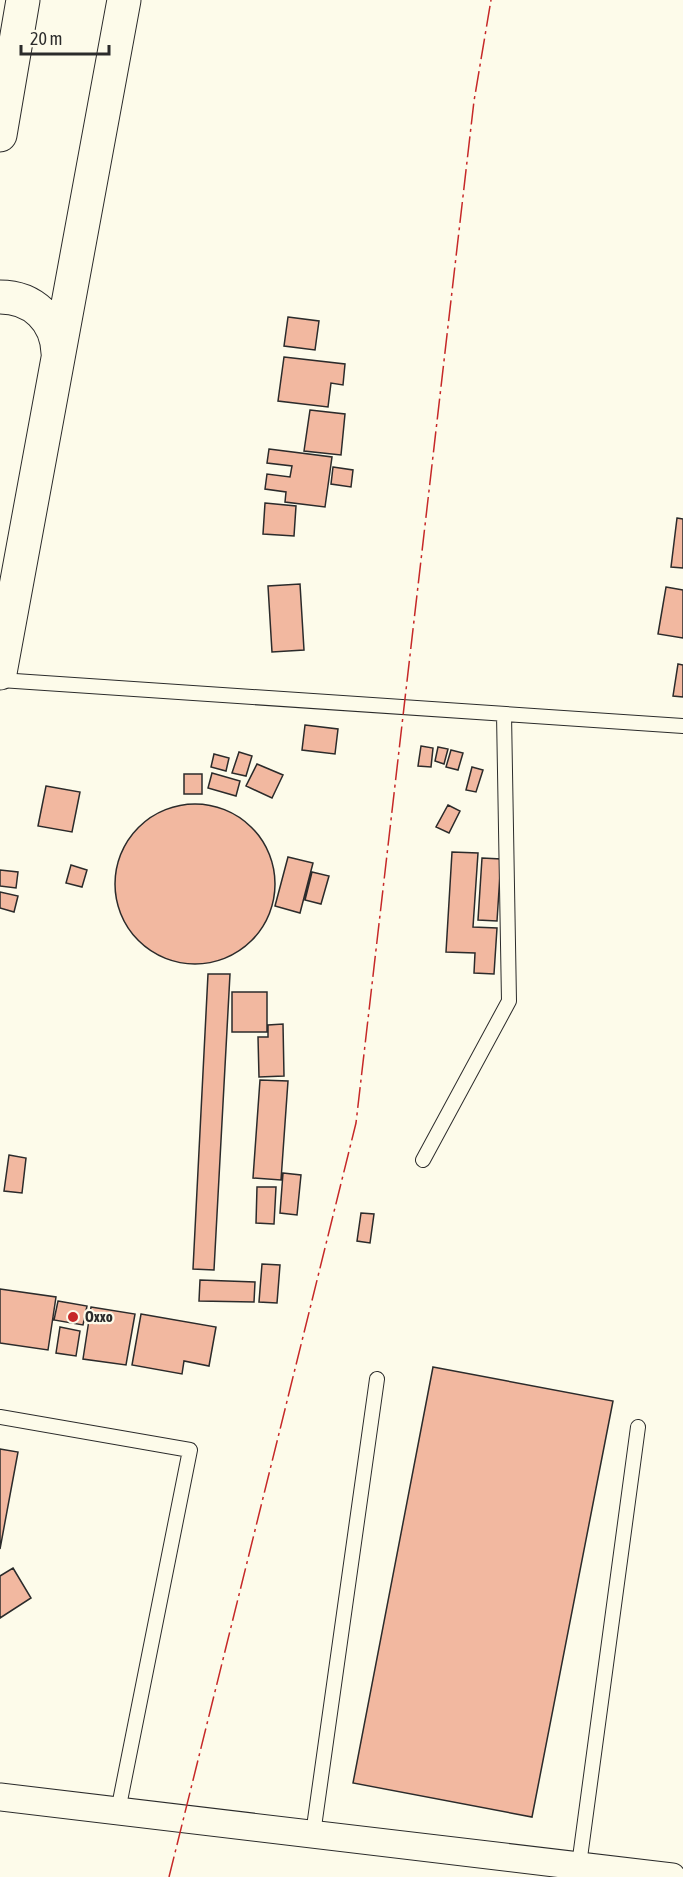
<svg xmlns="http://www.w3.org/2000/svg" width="683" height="1877" font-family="'Asap Condensed',sans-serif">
  <rect width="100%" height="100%" fill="#fdfbea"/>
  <!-- building -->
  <path fill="#f2b8a0" stroke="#2b2b2b" stroke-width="1.5" d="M288,317L319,321L315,350L284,346Z
    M284,357L345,364L343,385L331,383L328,407L278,401Z
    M310,410L345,414L341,455L304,451Z
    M269,449L332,457L325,507L285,502L286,492L265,489L267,474L290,477L292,466L267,463Z
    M333,467L353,470L351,487L331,484Z
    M265,503L296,506L294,536L263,534Z
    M677,518L683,519V568L671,567Z
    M300,584L304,650L272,652L268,586Z
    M666,587L683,590V638L658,634Z
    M678,664L683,665V697L673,696Z
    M305,725L338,729L335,754L302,750Z
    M421,746L433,748L431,767L418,766Z
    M438,747L448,749L444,764L435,761Z
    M451,750L463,753L458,770L446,767Z
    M239,752L252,756L246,776L232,773Z
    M214,754L229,758L226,771L211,767Z
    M257,764L283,775L272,798L246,786Z
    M472,767L483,770L476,792L466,790Z
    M212,773L240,781L236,796L208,788Z
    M184,774H202V794H184Z
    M46,786L80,792L72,832L38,826Z
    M115 884a80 80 0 1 1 160 0a80 80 0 1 1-160 0Z
    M448,805L460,811L449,833L436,827Z
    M452,852L478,853L473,927L497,928L494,974L474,973L475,953L446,952Z
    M288,857L313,863L300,913L275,906Z
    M482,858L501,859L497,921L478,920Z
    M71,865L87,870L82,887L66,883Z
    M0,870L18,872L16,888L0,886Z
    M312,872L329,876L321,904L305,900Z
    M0,892L18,896L14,912L0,908Z
    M208,974H230L214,1270L193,1269Z
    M232,992H267V1032H232Z
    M283,1024L284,1076L259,1077L258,1037H268V1025Z
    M260,1080L288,1081L281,1180L253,1178Z
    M9,1155L26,1158L22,1193L4,1191Z
    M283,1173L301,1175L297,1215L280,1213Z
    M257,1187H276L274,1224L256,1223Z
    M361,1213L374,1214L370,1243L357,1241Z
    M262,1264L280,1265L277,1303L259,1302Z
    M200,1280L255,1282L254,1302L199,1301Z
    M0,1289L56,1297L48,1350L0,1343Z
    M58,1301L87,1306L83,1325L54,1320Z
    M91,1307L135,1314L126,1365L83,1359Z
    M141,1314L216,1327L209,1366L184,1361L182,1374L132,1365Z
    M60,1327L80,1331L76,1356L56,1353Z
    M433,1367L613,1401L532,1817L353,1783Z
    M0,1449L18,1452L0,1549Z
    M13,1568L31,1598L0,1618V1576Z"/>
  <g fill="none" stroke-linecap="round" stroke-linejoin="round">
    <!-- lane casing -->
    <g stroke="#2b2b2b" stroke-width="16">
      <path id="lane" d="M0,680L683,726
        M423,1160L509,1001L504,714
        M0,1417L190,1450L118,1811
        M313,1834L377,1379
        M579,1865L638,1427"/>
    </g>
    <!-- street casing -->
    <g stroke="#2b2b2b" stroke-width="29">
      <path id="street" d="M0,1797L672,1877"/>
    </g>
    <!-- highway casing -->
    <g stroke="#2b2b2b" stroke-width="35">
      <path id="highway" d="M0,135L23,0
        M0,297C33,297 57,320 58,353
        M0,673L124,0"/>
    </g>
    <!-- lane -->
    <use href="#lane" stroke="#fdfbea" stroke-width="14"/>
    <!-- street -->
    <use href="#street" stroke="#fdfbea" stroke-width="27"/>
    <!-- highway -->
    <use href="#highway" stroke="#fdfbea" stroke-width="33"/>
    <!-- power -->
    <path stroke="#c62828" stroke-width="1.5" stroke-dasharray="21 4.5 3 4.5" stroke-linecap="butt" d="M169,1877L356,1123L474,101L491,0"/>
  </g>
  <!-- markers -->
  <circle fill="#c62828" stroke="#fdfbea" stroke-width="2" cx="73" cy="1317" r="6"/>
  <g text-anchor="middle" stroke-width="4.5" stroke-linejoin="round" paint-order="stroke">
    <!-- poi labels -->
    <g font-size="15" font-weight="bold" fill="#2b2b2b" stroke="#fdfbea" text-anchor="start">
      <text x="85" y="1322">Oxxo</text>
    </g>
  </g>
  <!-- scale -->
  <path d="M21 45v9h88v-9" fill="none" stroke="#2b2b2b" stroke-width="3"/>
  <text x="30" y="45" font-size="18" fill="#2b2b2b" stroke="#fdfbea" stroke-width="4.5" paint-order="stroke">20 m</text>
</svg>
